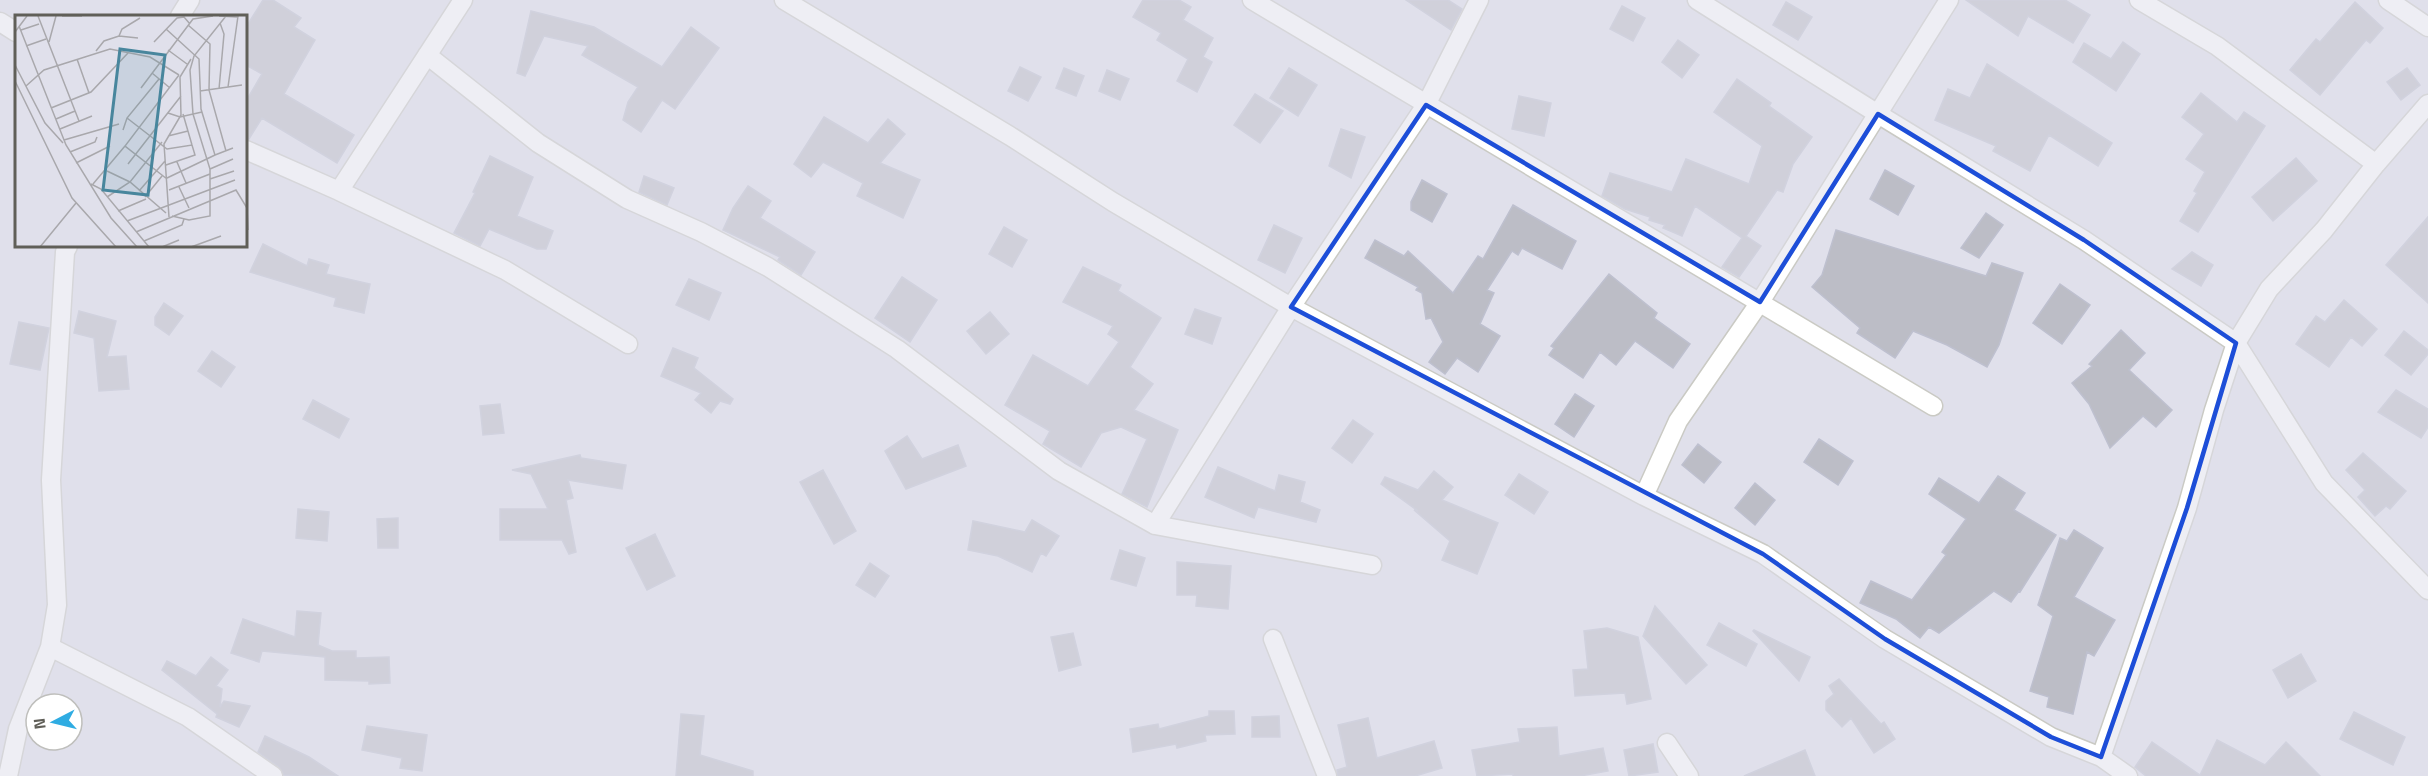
<svg xmlns="http://www.w3.org/2000/svg" width="2428" height="776" font-family="'Titillium Web',sans-serif">
  <rect width="100%" height="100%" fill="#e0e0eb"/>
  <!-- building -->
  <path fill="#bcbdc6" stroke="#bec0cf" stroke-width="1.5" d="M263,0H273L301,18L294,27L315,40L284,94L354,135L337,163L262,118L249,139H246V101L262,74L246,65V27Z
    M1143,0H1179L1191,7L1183,20L1213,38L1203,57L1212,62L1197,92L1177,81L1188,59L1157,40L1161,33L1133,17Z
    M1406,0H1448L1462,9L1451,30Z
    M1966,0H2065L2090,15L2073,43L2028,16L2018,36Z
    M1786,2L1812,17L1798,40L1773,25Z
    M2355,2L2383,28L2370,43L2366,40L2320,95L2290,70L2316,39L2320,42Z
    M1622,6L1645,18L1633,41L1610,29Z
    M531,11L594,27L662,67L691,27L719,48L675,109L662,100L641,132L623,120L628,102L638,87L582,55L588,46L544,36L525,76L517,73Z
    M1678,40L1699,55L1682,78L1662,62Z
    M2123,42L2140,54L2116,91L2073,62L2084,43L2111,59Z
    M1987,64L2112,143L2098,166L2049,135L2030,171L1993,151L1996,146L1935,120L1948,89L1970,98Z
    M1020,67L1041,77L1028,101L1008,91Z
    M1064,68L1084,76L1076,96L1056,88Z
    M1289,68L1317,85L1298,116L1270,98Z
    M2407,68L2420,85L2401,100L2387,82Z
    M1107,70L1129,79L1120,100L1099,91Z
    M1737,79L1771,103L1769,106L1812,137L1793,164L1783,192L1777,190L1746,236L1761,246L1739,277L1722,267L1742,238L1695,206L1682,236L1663,228L1665,225L1649,220L1650,217L1625,209L1602,196L1610,173L1672,192L1686,159L1749,184L1762,146L1714,112Z
    M2201,93L2237,122L2244,112L2265,126L2198,232L2180,221L2197,193L2194,191L2205,172L2186,159L2204,134L2182,117Z
    M1255,94L1283,111L1260,143L1234,125Z
    M1519,96L1551,103L1544,136L1512,129Z
    M824,117L868,143L888,119L905,134L880,163L920,180L903,218L857,196L863,183L823,162L811,177L794,164Z
    M1341,129L1365,137L1351,178L1329,166Z
    M490,156L533,177L517,216L553,231L546,249H537L489,229L480,246L454,233L475,193L473,192Z
    M2296,158L2317,181L2273,221L2252,197Z
    M1885,170L1914,186L1898,215L1870,199Z
    M644,176L674,188L667,205L639,192Z
    M1422,180L1447,194L1432,222L1411,210V202Z
    M748,186L771,201L760,218L815,252L801,275L778,260L780,257L723,230L733,208Z
    M1513,205L1576,241L1562,269L1522,248L1518,255L1512,251L1487,290L1494,293L1480,324L1500,336L1478,372L1457,358L1445,374L1429,362L1443,342L1431,318L1426,319L1422,293L1416,290L1418,287L1365,258L1375,240L1404,256L1408,251L1453,293L1478,256L1483,259Z
    M1986,213L2003,225L1979,258L1961,248Z
    M2428,217V303L2386,265Z
    M1274,225L1302,238L1285,273L1258,260Z
    M1004,227L1027,240L1012,267L989,254Z
    M1836,230L1986,276L1992,263L2023,273L1999,345L1987,367L1947,345L1913,331L1895,358L1857,333L1860,328L1812,287L1822,275Z
    M263,244L307,266L309,259L329,265L326,274L370,284L364,313L334,306L336,298L250,272Z
    M2192,252L2213,265L2201,286L2172,269Z
    M1083,267L1121,285L1118,291L1161,318L1130,367L1153,384L1134,410L1178,430L1147,507L1122,494L1147,439L1121,427L1101,433L1081,467L1043,444L1050,431L1005,405L1033,355L1088,386L1119,342L1108,334L1113,326L1063,302Z
    M1609,274L1657,313L1654,318L1690,344L1673,368L1635,341L1616,365L1600,352L1583,378L1549,355L1554,348L1551,346Z
    M902,277L937,300L910,342L875,318Z
    M689,279L721,293L709,320L676,305Z
    M2060,284L2090,305L2062,344L2033,323Z
    M2344,300L2377,329L2362,346L2351,337L2329,367L2296,344L2316,316L2325,322Z
    M164,303L183,316L169,335L155,325V317Z
    M1195,309L1221,318L1212,344L1185,334Z
    M79,311L116,321L107,357L126,356L129,389L99,391L94,338L74,333Z
    M990,312L1009,334L986,354L967,331Z
    M19,322L49,328L40,370L10,364Z
    M2121,330L2145,353L2129,370L2172,410L2156,427L2143,416L2110,448L2089,404L2072,383L2092,366L2089,364Z
    M2404,331L2428,350V354L2411,375L2385,355Z
    M673,348L698,358L694,368L733,399L730,404L720,401L711,413L695,400L701,393L661,376Z
    M212,351L235,367L221,387L198,371Z
    M2396,390L2428,409V427L2421,438L2378,412Z
    M1575,394L1594,406L1574,437L1555,424Z
    M313,400L349,419L339,438L303,419Z
    M500,404L504,433L483,435L480,406Z
    M1353,420L1373,434L1352,463L1332,448Z
    M907,436L922,459L958,445L966,466L906,489L885,451Z
    M1819,439L1853,461L1838,485L1804,462Z
    M1698,444L1721,462L1704,483L1682,465Z
    M2363,453L2406,491L2390,509L2386,506L2375,516L2358,497L2365,490L2346,470Z
    M580,455L581,458L626,465L622,489L568,480L573,498L566,500L576,552L569,554L562,540H500V509H548L531,474L512,470Z
    M1218,467L1275,491L1279,475L1305,482L1300,502L1320,510L1316,522L1258,507L1254,518L1205,497Z
    M823,470L856,531L834,544L800,482Z
    M1434,471L1453,487L1442,500L1498,523L1477,574L1442,560L1450,541L1414,510L1418,511L1381,484L1385,477L1418,490Z
    M1519,474L1548,492L1534,514L1505,495Z
    M1998,476L2025,493L2014,510L2056,535L2020,592L2019,591L2011,602L1994,591L1939,633L1929,627L1920,638L1896,619L1860,603L1871,581L1912,600L1946,555L1942,552L1966,519L1929,494L1939,478L1979,503Z
    M1755,483L1775,500L1755,525L1735,508Z
    M298,509L329,512L327,541L296,538Z
    M398,518V548H378L377,519Z
    M1032,520L1059,536L1046,556L1041,553L1032,572L998,556L968,550L973,521L1025,532Z
    M2074,530L2103,548L2074,597L2115,620L2094,656L2087,652L2073,714L2047,707L2049,697L2030,691L2053,616L2038,605L2060,538L2067,541Z
    M655,534L675,576L647,590L626,548Z
    M1120,550L1145,558L1136,586L1111,579Z
    M1177,562L1231,566L1228,609L1196,606L1197,595H1177Z
    M870,563L889,576L875,597L856,585Z
    M1655,606L1707,665L1686,684L1643,636Z
    M297,611L321,613L318,645L332,651H356V658L389,657L390,683L369,684V681L325,680V657L262,651L259,662L231,653L243,619L295,637Z
    M1719,623L1757,644L1746,666L1707,645Z
    M1607,628L1638,637L1651,699L1627,704L1625,693L1575,696L1573,670L1588,669L1584,631Z
    M1754,630L1810,657L1799,681L1753,631Z
    M1073,633L1081,665L1059,671L1051,637Z
    M2301,654L2316,681L2288,698L2273,670Z
    M211,657L228,670L216,686L222,689L220,707L224,701L250,706L239,727L216,717L217,714L162,670L167,661L196,676Z
    M1839,679L1881,724L1884,722L1895,739L1874,753L1851,718L1842,727L1826,710V701L1834,694L1829,686Z
    M1209,711H1234L1235,734L1205,735L1206,741L1177,748L1176,744L1133,752L1130,729L1158,724L1159,729L1209,716Z
    M2354,712L2405,737L2393,765L2340,739Z
    M681,714L704,716L700,755L753,771V776H676Z
    M1279,716L1280,737H1252V717Z
    M1368,718L1377,758L1434,741L1442,768L1415,776H1338L1337,770L1347,767L1338,725Z
    M367,726L427,735L422,771L400,768L402,758L362,750Z
    M1557,727L1559,756L1603,748L1608,771L1580,776H1513V774L1477,776L1472,750L1520,742L1518,729Z
    M265,736L309,757L338,776L284,775L279,767L258,752Z
    M2217,740L2265,765L2286,742L2320,776H2146L2135,767L2152,742L2200,775Z
    M1653,744L1658,772L1629,776L1624,750Z
    M1805,750L1815,776H1744Z"/>
  <g fill="none" stroke-linecap="round" stroke-linejoin="round">
    <!-- minor casing -->
    <g stroke="#cacac4" stroke-width="21">
      <path id="minor" d="M784,0L1010,136L1113,202L1291,307L1644,496L1678,421L1760,302L1949,0
        M1252,0L1933,406
        M1697,0L1878,114L2084,240L2236,343L2324,483L2428,590
        M2139,0L2217,46L2376,164
        M2388,0L2428,27
        M180,16L190,0
        M0,22L16,32
        M427,55L538,143L627,199L701,232L768,267L897,349L1059,471L1155,525L1372,565
        M246,150L339,191L505,270L628,344
        M339,191L463,0
        M1644,496L1763,554L1885,639L2051,737L2101,757L2128,776
        M1155,525L1291,307L1426,105L1479,0
        M1273,639L1327,776
        M50,647L188,717L273,776
        M1667,743L1689,776
        M2101,757L2187,508L2214,410L2236,343L2269,289L2324,230L2376,164L2428,104
        M8,776L18,729L50,647L57,605L51,480L65,252L68,246"/>
    </g>
    <!-- minor -->
    <use href="#minor" stroke="#fff" stroke-width="18"/>
  </g>
  <!-- marked area -->
  <path d="M0 0H2428V776H0ZM1426,105L1760,302L1878,114L2084,240L2236,343L2187,508L2101,757L2051,737L1885,639L1763,554L1291,307Z" fill="#e0e0eb" fill-opacity=".55" fill-rule="evenodd"/>
  <path fill="none" stroke="#1d4ed8" stroke-width="4.5" stroke-linejoin="round" d="M1426,105L1760,302L1878,114L2084,240L2236,343L2187,508L2101,757L2051,737L1885,639L1763,554L1291,307Z"/>
  <!-- overview -->
  <g transform="translate(15 15)">
    <rect width="232" height="232" fill="#e0e0eb"/>
    <path fill="none" stroke="#a9a8ac" stroke-width="1.5" d="M23,1L64,106M47,1H67M204,1L222,2M173,10L195,29L194,75L211,136M4,11L51,130L96,203L122,232M151,14L184,44L186,94L200,140L152,163M6,15L24,9M0,17L12,1M104,21L107,14L125,3M34,27L41,1M139,27L162,3L169,2L175,9M11,31L31,24M153,35L172,49M81,36L89,26L104,21L123,23M62,44L74,78M0,50L30,108L48,128M137,58L155,73M0,66L57,183L101,232M11,71L29,55L95,34L135,42L164,60M213,72L223,1M126,73L178,4L198,1M204,74L209,19L205,8M185,76L227,70M36,93L76,77L113,38M153,98L165,102L187,97M168,99L177,130M112,103L152,134L177,130L180,140L151,150M41,104L60,96M45,114L77,101M108,115L112,103L144,64M153,121L173,116M49,125L104,109M55,137L80,127L82,122M200,140L218,133M162,147L171,168M61,148L95,131M113,149L166,81M195,154L218,144M92,156L115,167L151,198M152,164L110,131L164,60M195,164L219,156M76,169L86,174L134,232M78,169L110,131M164,172L174,193M154,175L195,159M124,176L150,146M92,182L115,167L147,127M130,182L147,161M103,196L131,184M157,201L174,205L195,201V154L178,99L175,55L179,41L211,1M154,202L149,129L166,100L165,62L176,44M112,206L220,165M121,217L221,175L232,193L233,215M129,226L167,210L169,204M25,232L61,188M147,232L164,225M176,232L206,221"/>
    <path fill="#48869d" fill-opacity="0.15" stroke="#48869d" stroke-width="3" d="M105,34L150,40L133,180L88,175Z"/>
    <rect width="232" height="232" fill="none" stroke="#605f58" stroke-width="3"/>
  </g>
  <!-- north arrow -->
  <g transform="translate(54 722) rotate(263)"><circle r="28" fill="#ffffff" stroke="#bfbfbc" stroke-width="1.5"/>
  <path d="M0-4.5L10 22L0 15L-10 22Z" fill="#2face2"/>
  <text y="-9" font-size="16" font-weight="bold" text-anchor="middle" fill="#605f58">N</text>
  </g>
</svg>
